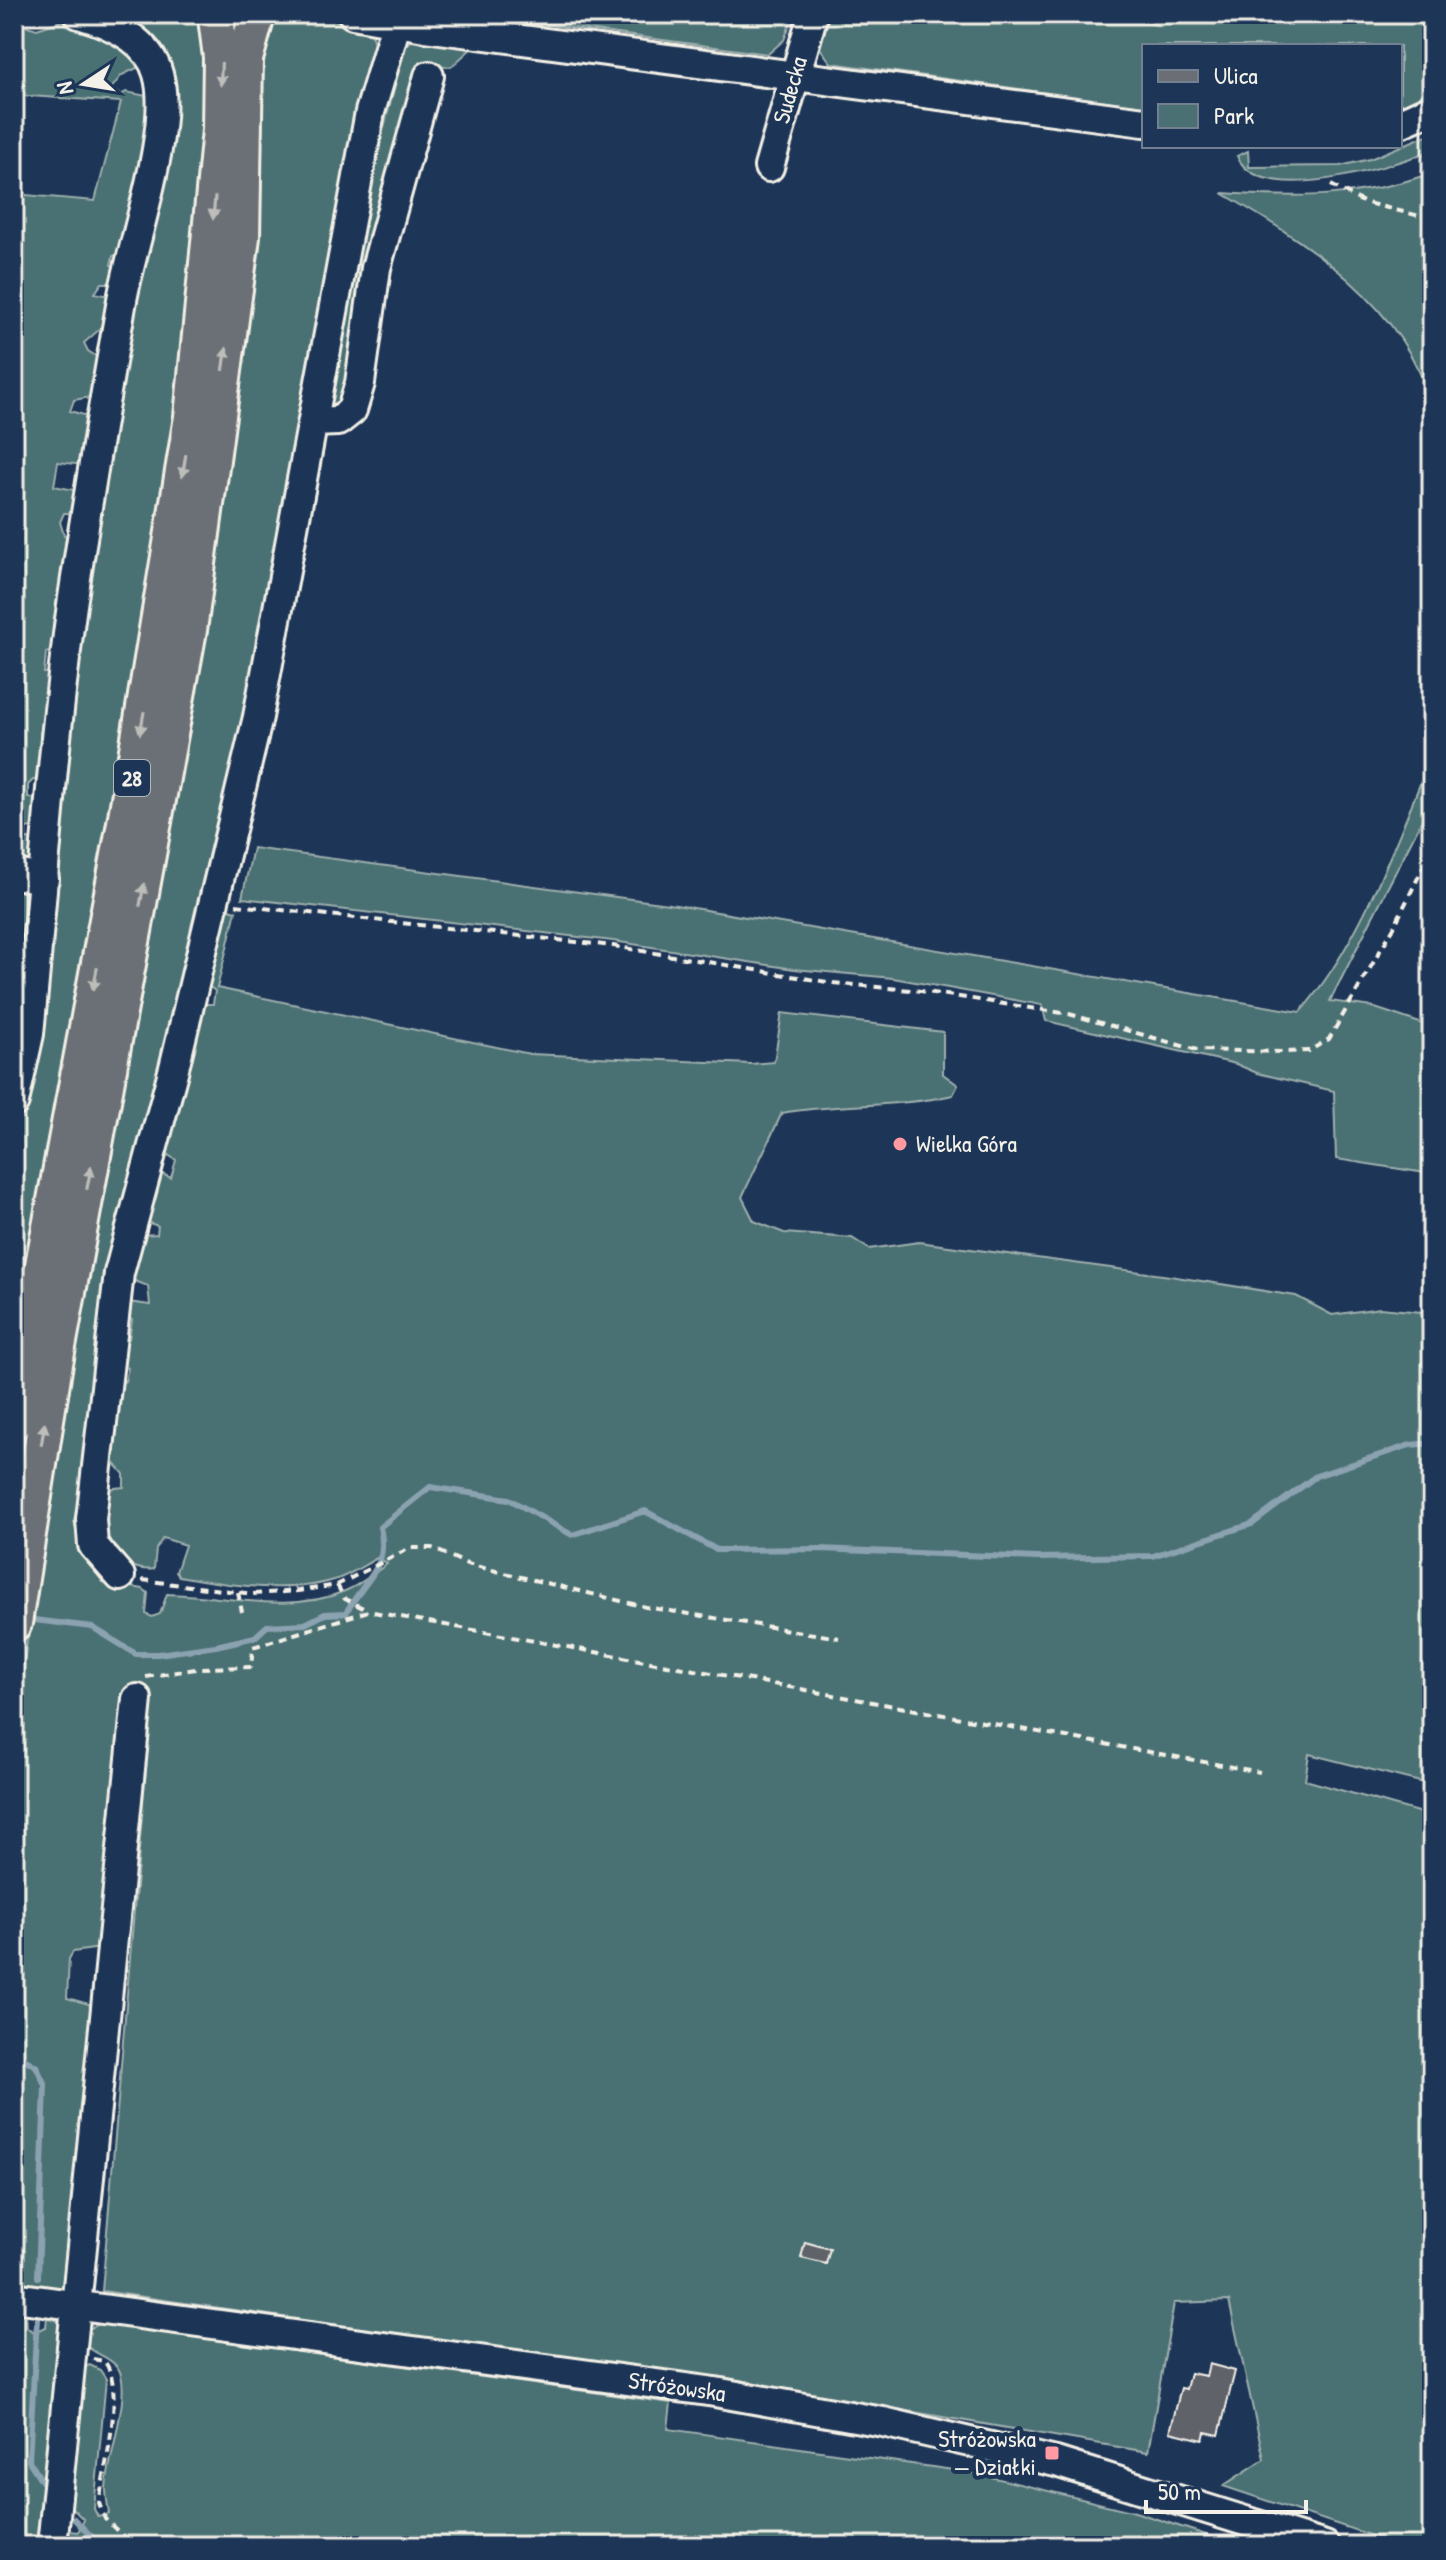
<svg xmlns="http://www.w3.org/2000/svg" width="1446" height="2560" font-family="'Patrick Hand',sans-serif">
  <rect width="100%" height="100%" fill="#1d3557"/>
  <filter id="ink" filterUnits="userSpaceOnUse"><feTurbulence type="fractalNoise" baseFrequency=".0125" numOctaves="2"/><feDisplacementMap in="SourceGraphic" scale="16" xChannelSelector="R" yChannelSelector="G"/><feConvolveMatrix kernelMatrix="1 2 1 2 8 2 1 2 1" color-interpolation-filters="sRGB"/></filter>
  <g filter="url(#ink)">
    <!-- green -->
    <path fill="#4a7073" stroke="#9fb0ae" stroke-width="2" d="M104,14H189L202,25L213,46L191,313L133,698L14,1350V1144L21,1113L61,805L66,794L91,516L174,115Z
      M293,14H318L371,35L377,49L226,810L216,823L197,904L202,915L74,1521L82,1553L103,1582L143,1589L148,1593L146,1614L152,1617L160,1614L167,1594C225,1595 289,1615 345,1591C360,1585 374,1573 387,1564L379,1557C366,1564 353,1573 340,1578C295,1595 225,1585 179,1576L176,1572L185,1545L163,1538L156,1549L154,1569C130,1573 107,1551 102,1528C100,1516 104,1501 105,1489L124,1487V1474L111,1459L117,1410L114,1387L125,1381L128,1368L118,1363L120,1340L129,1339L132,1320L126,1318L128,1302L150,1305L148,1286L129,1279L141,1235L157,1234L158,1226L147,1222L160,1173L171,1178L176,1160L160,1150L203,1004H213L215,991L202,981L226,908L236,911L217,988L530,1054L751,1064L774,1062L782,1013L943,1032V1074L958,1085L953,1095C896,1108 839,1103 782,1113L742,1197L754,1221L784,1233L852,1238L869,1249L919,1242L1170,1276L1296,1296L1332,1315L1380,1308L1432,1313V1785L1309,1754L1305,1780L1432,1816V2546H1402L1223,2486L1264,2459L1229,2301L1174,2303L1148,2452L755,2385L102,2291L151,1708L145,1700L100,1948L73,1952L69,1959L67,1998L89,2004L94,2017L74,2290L14,2283V1731L254,67L270,27Z
      M466,14H794L784,40L768,54Z
      M823,14H1110L1161,26L1164,14H1432V90L1400,106V46H1144V106L831,63L820,48L827,24L820,22Z
      M64,20C92,29 123,41 139,67L122,75L110,90L121,95L126,92L147,96L150,106L125,253L113,256L111,265L120,267L118,283H102L95,293L109,296L101,328L84,343L88,351L105,362L97,396L74,400L70,411L94,418L84,465L58,462L54,486L79,491L76,513H64L60,522L64,535L74,538L52,651L46,653L44,673H55L52,730L40,732V754L49,753L46,779L33,780L28,785V797L40,801L41,825L26,828V839L38,840L36,861L14,868V194L95,201L121,102L14,95V22L37,29Z
      M413,39L472,48L451,67L423,66L347,395L337,408H325L345,276L405,47Z
      M1432,133V150C1393,166 1260,209 1237,156L1248,151L1249,167L1340,166L1370,159Z
      M1432,173V406C1403,303 1309,244 1222,193C1299,198 1358,199 1432,173Z
      M1432,755V798L1426,812L1330,1001L1372,1007L1432,1027V1174L1336,1159L1334,1091L1257,1073L1236,1064L1046,1021L1042,1005L893,978L794,969L613,941L242,898L253,848L676,905L1300,1012C1361,944 1397,838 1432,755Z
      M19,882L36,888L25,960L18,962L15,970L27,982L14,1037V923Z
      M14,2311L26,2312L27,2327L33,2332L46,2327L47,2317L64,2323L45,2546H14Z
      M107,2321L249,2345L671,2403L668,2429L974,2473L1135,2512L1240,2546H60L62,2530L78,2532L84,2520L65,2501L82,2368L90,2365L100,2370L106,2379L94,2509L98,2517L109,2514C108,2506 106,2497 106,2489C107,2461 133,2390 118,2368C109,2355 93,2355 84,2343L88,2329Z"/>
    <g fill="none" stroke-linecap="round" stroke-linejoin="round">
      <!-- stream -->
      <path stroke="#8ba2b1" stroke-width="6" d="M26,1619L92,1627L136,1654H158L216,1646L255,1637L267,1626L305,1624L325,1614L346,1613C364,1579 390,1569 380,1527L430,1487L509,1499L572,1535L645,1511L717,1550L820,1549L1036,1558L1153,1556L1252,1524L1316,1476L1410,1445L1432,1443
        M14,2053L36,2066L45,2085L38,2277
        M37,2318L29,2461L42,2481
        M74,2519L101,2546"/>
    </g>
    <!-- building -->
    <path fill="#60626a" stroke="#f4f1e8" stroke-width="2" d="M805,2242L830,2249L826,2264L801,2258Z
      M1209,2364L1235,2371L1219,2435L1205,2432L1203,2440L1170,2432L1181,2388L1186,2389L1190,2373L1206,2376Z"/>
    <g fill="none" stroke-linecap="round" stroke-linejoin="round">
      <!-- minor casing -->
      <g stroke="#f4f1e8" stroke-width="34">
        <path id="minor" d="M353,14L425,27L1144,122
          M1400,123L1432,109
          M769,167L813,14
          M314,422L338,421L352,410L360,383L376,268L429,76
          M14,874L44,879
          M14,1102L29,1034C43,891 52,747 72,605C87,503 104,401 122,300C132,243 174,127 158,74C149,40 110,23 79,14
          M120,1576L93,1545L91,1519L119,1273L174,1068L258,717L370,112L399,14
          M14,2297L715,2392L883,2422L1056,2462L1325,2546
          M52,2546L137,1699"/>
      </g>
      <!-- major casing -->
      <g stroke="#f4f1e8" stroke-width="40">
        <path id="major" d="M14,1421L125,823L192,417L220,130L221,57L216,18
          M14,1623L54,1369L189,630L242,237L245,59L256,19"/>
      </g>
      <!-- path -->
      <path stroke="#f4f1e8" stroke-width="4" stroke-dasharray="8 6" stroke-linecap="butt" d="M1331,185L1363,202L1432,219
        M236,905L613,946L833,983L921,991L1069,1014L1197,1050L1286,1052L1309,1051L1329,1039L1394,927L1432,849
        M142,1580L253,1594L298,1591L337,1585L410,1548H432L467,1564L646,1607L839,1638
        M337,1585L345,1599L367,1610
        M238,1592L242,1612
        M146,1677L201,1668L251,1667L253,1647L368,1611L1260,1772
        M93,2359L104,2361C126,2386 104,2468 99,2503L105,2519L133,2546"/>
      <!-- minor -->
      <use href="#minor" stroke="#1d3557" stroke-width="28"/>
      <!-- major -->
      <use href="#major" stroke="#6b6f75" stroke-width="34"/>
    </g>
    <!-- one-way arrows -->
    <defs><path id="oneway-solid" d="M-6-.8H1V-3.2L6.5 0L1 3.2V.8H-6Z" transform="scale(2)"/></defs>
    <g fill="#bdbdba">
      <use href="#oneway-solid" transform="translate(221 74) rotate(92)"/>
      <use href="#oneway-solid" transform="translate(214 208) rotate(95)"/>
      <use href="#oneway-solid" transform="translate(225 359) rotate(-82)"/>
      <use href="#oneway-solid" transform="translate(184 466) rotate(99)"/>
      <use href="#oneway-solid" transform="translate(142 723) rotate(100)"/>
      <use href="#oneway-solid" transform="translate(142 895) rotate(-79)"/>
      <use href="#oneway-solid" transform="translate(95 979) rotate(101)"/>
      <use href="#oneway-solid" transform="translate(89 1178) rotate(-79)"/>
      <use href="#oneway-solid" transform="translate(43 1434) rotate(-81)"/>
    </g>
  </g>
  <!-- markers -->
  <g fill="#ff9aa2" stroke="#1d3557" stroke-width="3">
    <circle cx="900" cy="1144" r="8"/>
    <rect x="1044" y="2445" width="16" height="16" rx="4"/>
  </g>
  <g text-anchor="middle" stroke-width="8" stroke-linejoin="round" paint-order="stroke">
    <!-- shield labels -->
    <rect fill="#1d3557" stroke="#b4b9bc" stroke-width="2" x="114" y="760" width="36" height="36" rx="6"/>
    <g font-size="22" font-weight="bold" fill="#f4f1e8">
      <text x="132" y="786">28</text>
    </g>
    <!-- street labels -->
    <g font-size="24" fill="#f4f1e8" stroke="#1d3557">
      <text transform="translate(790 90) rotate(-74)" y="8">Sudecka</text>
      <text transform="translate(677 2387) rotate(8)" y="8">Stróżowska</text>
    </g>
    <!-- poi labels -->
    <g font-size="24" fill="#f4f1e8" stroke="#1d3557" text-anchor="start">
      <text x="916" y="1152">Wielka Góra</text>
      <text x="1036" y="2447" text-anchor="end">Stróżowska<tspan x="1036" dy="28">— Działki</tspan></text>
    </g>
  </g>
  <!-- margin -->
  <rect width="1446" height="2560" fill="none" stroke="#1d3557" stroke-width="48"/>
  <rect x="24" y="24" width="1398" height="2512" fill="none" stroke="#f4f1e8" stroke-width="3" filter="url(#ink)"/>
  <!-- legend -->
  <rect x="1142" y="44" width="260" height="104" fill="#1d3557" stroke="#738091" stroke-width="2"/>
  <rect x="1158" y="70" width="40" height="12" fill="#6b6f75" stroke="#738091" stroke-width="2"/>
  <text x="1214" y="84" font-size="24" fill="#f4f1e8">Ulica</text>
  <rect x="1158" y="104" width="40" height="24" fill="#4a7073" stroke="#738091" stroke-width="2"/>
  <text x="1214" y="124" font-size="24" fill="#f4f1e8">Park</text>
  <!-- north arrow -->
  <g transform="translate(84 84) rotate(258)" stroke="#1d3557" stroke-width="6" paint-order="stroke">
  <path d="M0-6L14 30L0 20L-14 30Z" fill="#f4f1e8"/>
  <text y="-12" font-size="22" font-weight="bold" text-anchor="middle" fill="#f4f1e8">N</text>
  </g>
  <!-- scale -->
  <path d="M1146 2500v12h160v-12" fill="none" stroke="#f4f1e8" stroke-width="4"/>
  <text x="1158" y="2500" font-size="24" fill="#f4f1e8" stroke="#1d3557" stroke-width="6" paint-order="stroke">50 m</text>
</svg>
